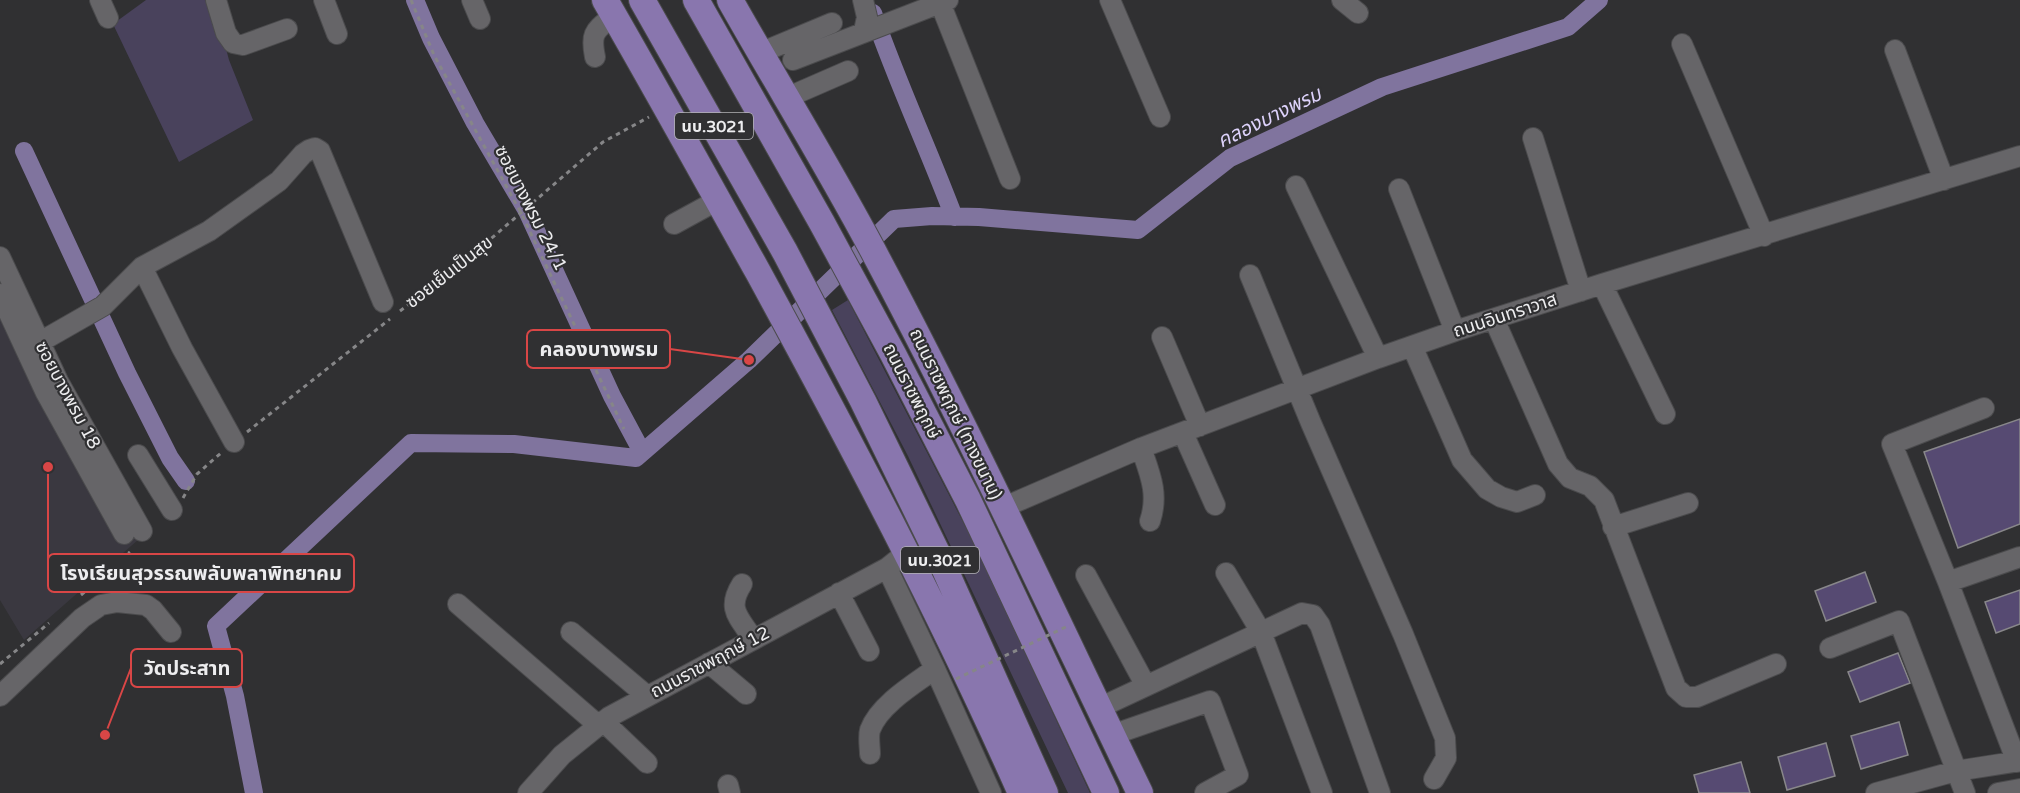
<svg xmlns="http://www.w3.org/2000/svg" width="2020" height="793" font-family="'Varela Round','Noto Sans Thai',sans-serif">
  <rect width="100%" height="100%" fill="#303032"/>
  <!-- built -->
  <path fill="#3a3840" d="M0,284L53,395L139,539L24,640L0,600Z"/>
  <!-- green -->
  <path fill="#49425c" d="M146,0H213L229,60L253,120L179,162L113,24Z
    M848,300L975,545L1090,793H1068L908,456L832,310Z"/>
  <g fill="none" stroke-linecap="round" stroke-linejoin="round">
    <!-- canal -->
    <path stroke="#80749e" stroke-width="18" d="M415,0L431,38L475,123L527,211L612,396L642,452
      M873,13C897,82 928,148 954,217
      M24,151L127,373L170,458L186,481
      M254,793L235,696L216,626L411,443L514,444L636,458L749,360L894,219L932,216L979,217L1138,230L1230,158L1382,87L1568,27L1599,0"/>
  </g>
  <!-- building -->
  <path fill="#564a72" stroke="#88878a" stroke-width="1.5" d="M2020,419V524L1958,548L1924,452Z
    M1865,572L1876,602L1826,621L1815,591Z
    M2020,590V624L1996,633L1985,602Z
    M1898,653L1910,683L1860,702L1848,672Z
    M1899,722L1908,755L1861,769L1851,736Z
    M1826,743L1835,776L1787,790L1778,757Z
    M1741,762L1750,793H1699L1694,775Z"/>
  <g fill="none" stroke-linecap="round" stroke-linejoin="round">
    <!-- minor casing -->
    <g stroke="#4b4b4d" stroke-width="22">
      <path id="minor" d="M100,0L108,18
        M216,0L226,33L233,43L243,45L287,29
        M324,0L337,34
        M472,0L480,19
        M863,0L867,17L864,31
        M939,0L1010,179
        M1110,0L1160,117
        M1342,0L1358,13
        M1682,44L1764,236
        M1895,50L1944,180
        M760,53L832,23
        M595,57C590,32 595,31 614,15
        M793,60L948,0
        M786,98L848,71
        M1533,138L1581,291
        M1296,186L1378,358
        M1399,189L1455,331
        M674,224L718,200
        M0,257L58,381L142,531
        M142,267L182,348L234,442
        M1250,275L1311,423L1403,634L1445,738L1446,758L1434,779
        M1602,284L1665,414
        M0,294L46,393L124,534
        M1494,319L1558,464L1570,478L1590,486L1604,500L1676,688L1686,697H1697L1776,664
        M1162,337L1200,426
        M40,342L103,306L142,267L209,231L279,181L303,154L309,150L315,148L320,151L383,302
        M1412,346L1462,460L1487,489L1501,497L1517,502L1535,495
        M1984,408L1892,444L1948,582L2017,762
        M1183,433L1215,505
        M1141,448C1150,474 1159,494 1150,521
        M138,455L172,510
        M1002,508L1141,448L1378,358L1455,331L1602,284L2020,156
        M1613,527L1688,503
        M887,568L935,669L991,793
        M1226,573L1261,632L1322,793
        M1086,575L1146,686
        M1948,582L2020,557
        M742,584C726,609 739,617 753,639
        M839,593L869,651
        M458,604L598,725
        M571,632L647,696
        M1830,648L1899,621L1965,793
        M709,663L746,694
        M0,696L82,618L101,605L117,602L146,605L153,610L171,632
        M1099,708L1302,613L1313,615L1320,625L1380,793
        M603,721L647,763
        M1112,735L1210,701L1238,775L1205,793
        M870,754C870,747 868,737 870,730C879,705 914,684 935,669
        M728,785L730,793
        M528,793L562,755L609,717L887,568L907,552
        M1876,793L1956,771L2020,761
        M1998,793L2020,789"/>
    </g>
    <!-- major casing -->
    <g stroke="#4b4b4d" stroke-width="28">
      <path id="major" d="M605,0C657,90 707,181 758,272C851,443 942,615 1021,793
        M642,0L785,252L863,401L942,563L1045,793
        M696,0L822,223L893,354L968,500L1106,793
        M730,0C779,87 832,172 878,260C971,435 1054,615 1140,793"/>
    </g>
    <!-- path -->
    <path stroke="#868688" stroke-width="3" stroke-dasharray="4.5 4.5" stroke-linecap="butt" d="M411,0L434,55L521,213L624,429
      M400,311L457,268L603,142L649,117
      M247,432L390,319
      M183,498L197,474L221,453
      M81,595L130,552
      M0,664L49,623"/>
    <!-- minor -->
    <use href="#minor" stroke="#666568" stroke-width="20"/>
    <!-- major -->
    <use href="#major" stroke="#8976ae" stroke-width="26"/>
    <!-- path-bridge -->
    <path stroke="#868688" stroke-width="3" stroke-dasharray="4.5 4.5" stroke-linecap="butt" d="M956,679L1070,625"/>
  </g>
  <g text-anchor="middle" stroke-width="4.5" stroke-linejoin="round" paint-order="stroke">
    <!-- shield labels -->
    <g fill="#303032" stroke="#b4b4b6" stroke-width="1.5">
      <rect x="675" y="113" width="78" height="26" rx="4.5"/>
      <rect x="901" y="547" width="78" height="26" rx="4.5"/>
    </g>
    <g font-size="16" font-weight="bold" fill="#ededef">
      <text x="714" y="132">นบ.3021</text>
      <text x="940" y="566">นบ.3021</text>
    </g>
    <!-- street labels -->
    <g font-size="18" fill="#ededef" stroke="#303032">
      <text transform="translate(531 208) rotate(63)" y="6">ซอยบางพรม 24/1</text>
      <text transform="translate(449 272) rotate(-38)" y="6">ซอยเย็นเป็นสุข</text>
      <text transform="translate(1505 315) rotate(-18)" y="6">ถนนอินทราวาส</text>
      <text transform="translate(912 391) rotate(63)" y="6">ถนนราชพฤกษ์</text>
      <text transform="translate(68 395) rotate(62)" y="6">ซอยบางพรม 18</text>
      <text transform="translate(956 414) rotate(64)" y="6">ถนนราชพฤกษ์ (ทางขนาน)</text>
      <text transform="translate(710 662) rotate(-28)" y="6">ถนนราชพฤกษ์ 12</text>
    </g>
    <!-- water labels -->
    <g font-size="20" font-style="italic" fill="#ddd2fb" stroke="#303032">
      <text transform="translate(1269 117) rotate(-26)" y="7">คลองบางพรม</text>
    </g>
  </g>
  <!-- callouts -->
  <path fill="none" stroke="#d94646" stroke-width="2" d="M749 360L670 349M48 467L48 573M105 735L131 668"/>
  <g fill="#d94646" stroke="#303032" stroke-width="2">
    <circle cx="749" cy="360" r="6"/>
    <circle cx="48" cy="467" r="6"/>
    <circle cx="105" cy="735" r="6"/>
  </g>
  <g fill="#303032" stroke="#d94646" stroke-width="2">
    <rect x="527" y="330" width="143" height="38" rx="6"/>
    <rect x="48" y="554" width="306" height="38" rx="6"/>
    <rect x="131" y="649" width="111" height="38" rx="6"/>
  </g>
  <g font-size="20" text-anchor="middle" font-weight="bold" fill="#ededef">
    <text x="599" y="356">คลองบางพรม</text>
    <text x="201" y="580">โรงเรียนสุวรรณพลับพลาพิทยาคม</text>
    <text x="187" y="675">วัดประสาท</text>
  </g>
</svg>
